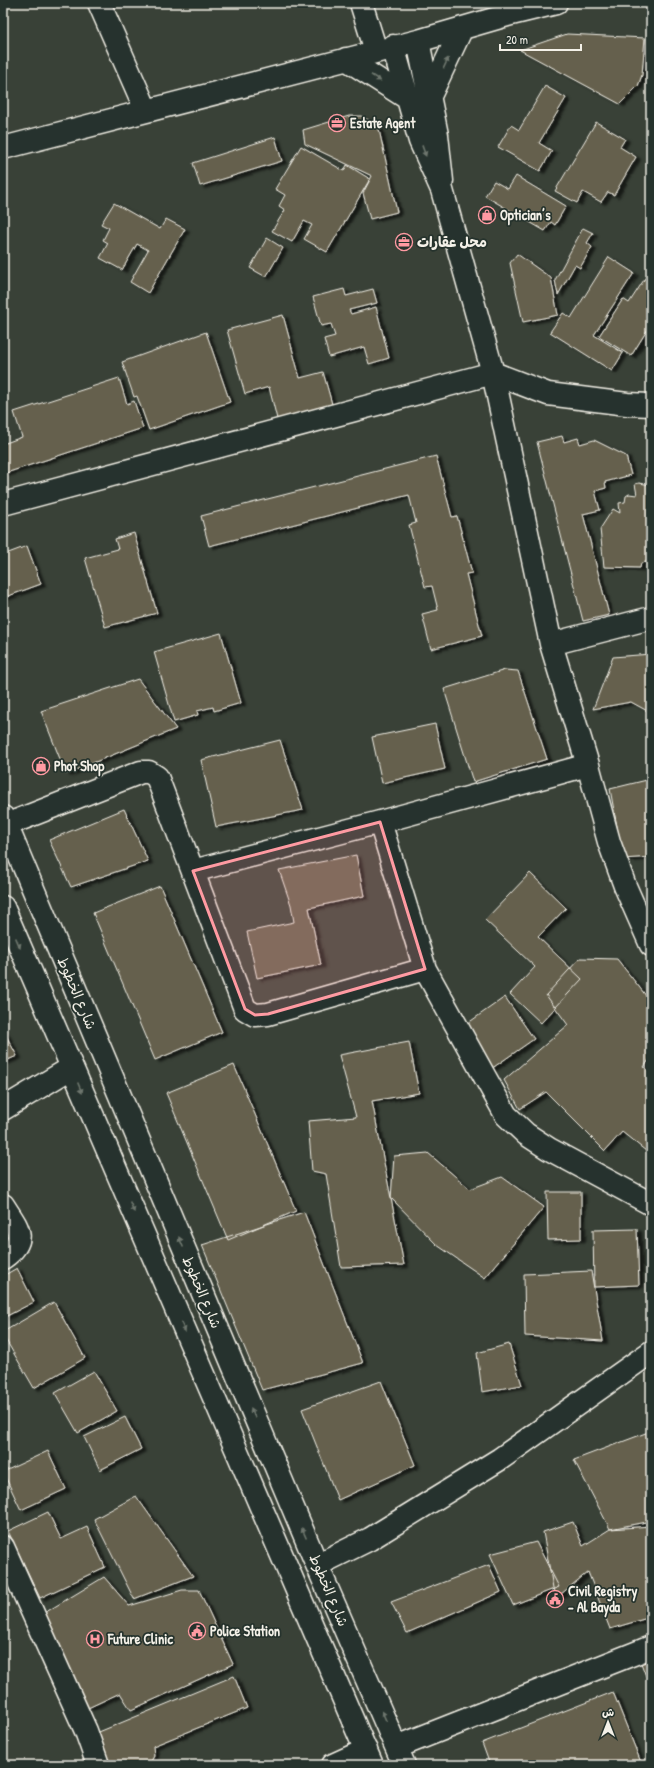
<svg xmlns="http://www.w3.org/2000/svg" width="654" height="1768" font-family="'Patrick Hand','Playpen Sans Arabic',sans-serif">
  <defs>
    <filter id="shadow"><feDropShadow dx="4.5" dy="2.5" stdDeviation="1" flood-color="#0009"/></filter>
  </defs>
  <rect width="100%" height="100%" fill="#394137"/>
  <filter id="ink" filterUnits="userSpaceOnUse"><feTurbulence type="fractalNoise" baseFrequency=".025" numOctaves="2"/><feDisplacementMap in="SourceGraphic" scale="8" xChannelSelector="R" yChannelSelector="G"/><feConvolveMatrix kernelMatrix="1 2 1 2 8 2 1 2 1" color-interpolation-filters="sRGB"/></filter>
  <g filter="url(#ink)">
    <!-- building -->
    <path fill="#65614e" stroke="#f4f1e8" filter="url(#shadow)" d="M567,34L645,38L642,75L638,86L620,104L520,50Z
      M545,86L566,98L539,143L552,151L540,171L498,147L511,125L519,130Z
      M349,116H361L378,125L397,212L370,219L363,193L372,176L305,144L303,130Z
      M596,122L625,139L620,147L636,157L614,195L608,192L601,202L583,192L577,203L555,191Z
      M275,137L282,161L200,186L193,163Z
      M301,146L344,171L347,165L370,179L327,252L304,239L312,225L304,221L292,242L272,231L285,210L279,206L285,195L275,189Z
      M516,176L566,206L555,225L551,222L545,231L485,196L494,181L508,189Z
      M114,203L160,229L166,219L185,229L148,293L130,282L148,250L137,244L122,270L100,258L108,243L103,240L109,228L101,224Z
      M583,228L593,233L587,243L592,247L580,268L575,265L558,295L555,280Z
      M267,238L283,248L266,277L250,268Z
      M517,254L551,278L558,315L523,322L510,263Z
      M609,257L634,273L594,335L623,353L612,371L550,332L563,313L571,318Z
      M651,269V324L631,356L599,336L623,299L629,303Z
      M344,289L346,296L373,289L377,303L349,310L351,314L376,307L389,358L369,364L364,347L329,357L324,339L335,336L331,324L321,326L313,297Z
      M283,315L300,378L323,372L332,404L277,419L269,387L245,394L227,330Z
      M206,332L230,402L149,430L137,396L134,397L122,362Z
      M119,378L127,404L134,401L143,428L3,474V444L22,437L14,412Z
      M562,436L564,442L578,438L580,444L594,440L626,456L631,475L605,482L606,488L595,491L600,510L583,514L609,615L583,621L537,442Z
      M436,456L452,517L457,516L472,573L466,574L482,636L431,649L422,614L438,610L432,586L425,587L409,525L416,523L409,495L209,546L201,516Z
      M639,483L651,485V561L641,563L640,568L604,567L600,529L613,509L620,513L619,503L625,502L626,496L629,494L637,495L635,484Z
      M134,533L157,613L105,627L85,558L118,549L115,539Z
      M27,546L41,584L3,598V555Z
      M221,633L241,703L214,711L213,707L197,711L198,715L174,722L154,652Z
      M651,654V713L631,702L593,709L613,657Z
      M505,670L518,671L547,759L473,782L444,689Z
      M138,679L176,729L66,774L41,711Z
      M435,724L445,769L382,783L372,737Z
      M280,740L303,810L216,827L201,760Z
      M651,779V857L623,859L610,789Z
      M124,809L148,861L71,887L49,840Z
      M356,855L364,896L309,908L321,965L257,978L247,932L294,922L291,905L279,870Z
      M530,873L566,908L538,937L582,979L541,1023L510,994L535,967L485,920Z
      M160,886L222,1032L155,1060L93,913Z
      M580,958L617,959L651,1002V1057L644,1067L651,1073V1155L622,1132L605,1151L546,1092L520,1109L504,1080L568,1025L546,995Z
      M505,997L534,1039L491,1069L461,1028Z
      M3,1030L17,1056L3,1062Z
      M409,1042L419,1093L372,1101L404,1265L341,1267L326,1174L312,1171L308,1121L356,1117L339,1055Z
      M234,1065L296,1211L228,1240L166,1093Z
      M428,1153L470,1189L502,1177L544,1207L485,1278L437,1245L391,1198L394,1156Z
      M547,1192H581V1239L548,1240Z
      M304,1212L363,1363L262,1390L202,1245Z
      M637,1229L639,1285L594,1287L593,1230Z
      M17,1268L34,1302L3,1318V1276Z
      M591,1271L603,1341L525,1336L524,1274Z
      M54,1302L85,1358L34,1388L3,1335V1332Z
      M509,1344L522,1385L482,1392L477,1353Z
      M94,1371L117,1411L78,1433L55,1393Z
      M381,1381L415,1465L338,1500L302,1409Z
      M125,1417L141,1449L100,1470L84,1437Z
      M651,1431V1521L610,1529L574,1460Z
      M48,1451L66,1489L21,1510L3,1472Z
      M136,1496L193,1576L134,1599L94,1519Z
      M48,1512L61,1539L87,1527L105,1567L40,1598L8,1531Z
      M573,1522L583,1546L610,1529L651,1526V1617L610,1629L588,1572L555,1599L543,1532Z
      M536,1542L559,1587L513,1605L490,1554Z
      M489,1565L501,1592L407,1633L391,1602Z
      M104,1577L129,1606L182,1590H199L233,1664L131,1710L120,1693L88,1708L41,1615Z
      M651,1654V1689L639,1658Z
      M234,1676L247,1708L153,1746L154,1756L149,1765H107L94,1734Z
      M613,1692L642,1765H490L482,1743Z"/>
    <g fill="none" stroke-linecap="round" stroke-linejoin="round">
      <!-- minor casing -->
      <g stroke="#f4f1e8" stroke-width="25">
        <path id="minor" d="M99,3L146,110
          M361,3L376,51
          M418,41L437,135L442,181
          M393,46L420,141L442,190L493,373L551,644L588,765L609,842L625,886L651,945
          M346,59L407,98
          M429,98L462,28
          M3,148L418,41L511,14L556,3
          M3,504L493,373L548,394L627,404L651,405
          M551,644L651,618
          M3,817L317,1565L404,1765
          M380,822L425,969
          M6,825L141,772H149L157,777L245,1009L255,1015L268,1014L425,969L506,1115L526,1134L549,1149L651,1204
          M193,871L380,822L588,765
          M3,907L372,1765
          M3,1109L71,1068
          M3,1205C17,1227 30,1239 3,1258
          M3,1547L86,1731L98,1765
          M317,1565L370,1539L500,1459L651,1352
          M397,1747L651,1647
          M333,1765L366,1750"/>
      </g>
      <!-- minor -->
      <use href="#minor" stroke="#26332d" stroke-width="22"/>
    </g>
    <!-- one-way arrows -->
    <defs><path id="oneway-solid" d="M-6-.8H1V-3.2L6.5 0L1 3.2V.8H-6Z"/></defs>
    <g fill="#6e766e">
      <use href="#oneway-solid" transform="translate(446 63) rotate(-65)"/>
      <use href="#oneway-solid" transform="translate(376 78) rotate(33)"/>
      <use href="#oneway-solid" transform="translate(424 151) rotate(70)"/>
      <use href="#oneway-solid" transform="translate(18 943) rotate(67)"/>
      <use href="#oneway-solid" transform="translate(80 1088) rotate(67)"/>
      <use href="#oneway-solid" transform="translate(132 1207) rotate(67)"/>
      <use href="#oneway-solid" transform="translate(181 1242) rotate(-113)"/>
      <use href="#oneway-solid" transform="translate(183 1327) rotate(67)"/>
      <use href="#oneway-solid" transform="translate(253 1413) rotate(-113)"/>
      <use href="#oneway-solid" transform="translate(304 1533) rotate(-113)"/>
      <use href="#oneway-solid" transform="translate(384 1716) rotate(-114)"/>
    </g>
  </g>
  <!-- marked area -->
  <path fill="#ff9aa2" fill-opacity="0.2" stroke="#ff9aa2" stroke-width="3" stroke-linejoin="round" d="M380,822L425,969L268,1014L255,1015L245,1009L193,871Z"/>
  <!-- icons -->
  <defs>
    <g id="office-ring" transform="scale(0.9)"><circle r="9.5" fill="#26332d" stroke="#ff9aa2" stroke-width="1.5"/><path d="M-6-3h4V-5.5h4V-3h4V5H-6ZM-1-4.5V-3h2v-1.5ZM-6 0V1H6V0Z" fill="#ff9aa2"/></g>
    <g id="shop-ring" transform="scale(0.9)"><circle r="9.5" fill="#26332d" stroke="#ff9aa2" stroke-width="1.5"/><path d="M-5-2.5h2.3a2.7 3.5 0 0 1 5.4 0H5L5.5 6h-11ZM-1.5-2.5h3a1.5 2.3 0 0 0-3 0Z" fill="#ff9aa2"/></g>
    <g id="civic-ring" transform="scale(0.9)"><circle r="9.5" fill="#26332d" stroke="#ff9aa2" stroke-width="1.5"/><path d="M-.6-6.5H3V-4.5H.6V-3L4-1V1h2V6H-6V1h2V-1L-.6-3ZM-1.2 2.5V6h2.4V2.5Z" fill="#ff9aa2"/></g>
    <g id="hospital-ring" transform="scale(0.9)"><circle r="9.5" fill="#26332d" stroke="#ff9aa2" stroke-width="1.5"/><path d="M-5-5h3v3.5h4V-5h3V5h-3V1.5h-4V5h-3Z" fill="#ff9aa2"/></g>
  </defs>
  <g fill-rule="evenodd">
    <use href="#office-ring" x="337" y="123"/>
    <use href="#shop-ring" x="487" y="215"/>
    <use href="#office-ring" x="404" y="242"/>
    <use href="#shop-ring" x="41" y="766"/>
    <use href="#civic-ring" x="555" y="1599"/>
    <use href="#civic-ring" x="197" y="1631"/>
    <use href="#hospital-ring" x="95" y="1639"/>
  </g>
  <g text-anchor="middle" stroke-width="3.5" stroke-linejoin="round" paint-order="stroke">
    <!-- poi labels -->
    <g font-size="14" font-weight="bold" fill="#f4f1e8" stroke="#26332d" text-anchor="start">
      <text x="350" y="128">Estate Agent</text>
      <text x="500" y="220">Optician’s</text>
      <text x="417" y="247">محل عقارات</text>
      <text x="54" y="771">Phot Shop</text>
      <text x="568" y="1596">Civil Registry<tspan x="568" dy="16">- Al Bayda</tspan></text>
      <text x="210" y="1636">Police Station</text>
      <text x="108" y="1644">Future Clinic</text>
    </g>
    <!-- street labels -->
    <g font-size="14" fill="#f4f1e8" stroke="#26332d">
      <text transform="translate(77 993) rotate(67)" y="5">شارع الخطوط</text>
      <text transform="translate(202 1292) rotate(67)" y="5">شارع الخطوط</text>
      <text transform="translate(329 1590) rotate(67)" y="5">شارع الخطوط</text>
    </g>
  </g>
  <!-- margin -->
  <rect width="654" height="1768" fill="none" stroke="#26332d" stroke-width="16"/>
  <rect x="8" y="8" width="638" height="1752" fill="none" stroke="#f4f1e8" stroke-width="1.5" filter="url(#ink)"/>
  <!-- north arrow -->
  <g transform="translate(608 1722)" stroke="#26332d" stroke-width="3" paint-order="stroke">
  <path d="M0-3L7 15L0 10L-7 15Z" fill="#f4f1e8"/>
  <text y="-6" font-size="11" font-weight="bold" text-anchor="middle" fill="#f4f1e8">ش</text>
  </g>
  <!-- scale -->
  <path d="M500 44v6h81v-6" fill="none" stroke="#f4f1e8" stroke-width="2"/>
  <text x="506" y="44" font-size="12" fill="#f4f1e8" stroke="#26332d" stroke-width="3" paint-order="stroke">20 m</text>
</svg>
